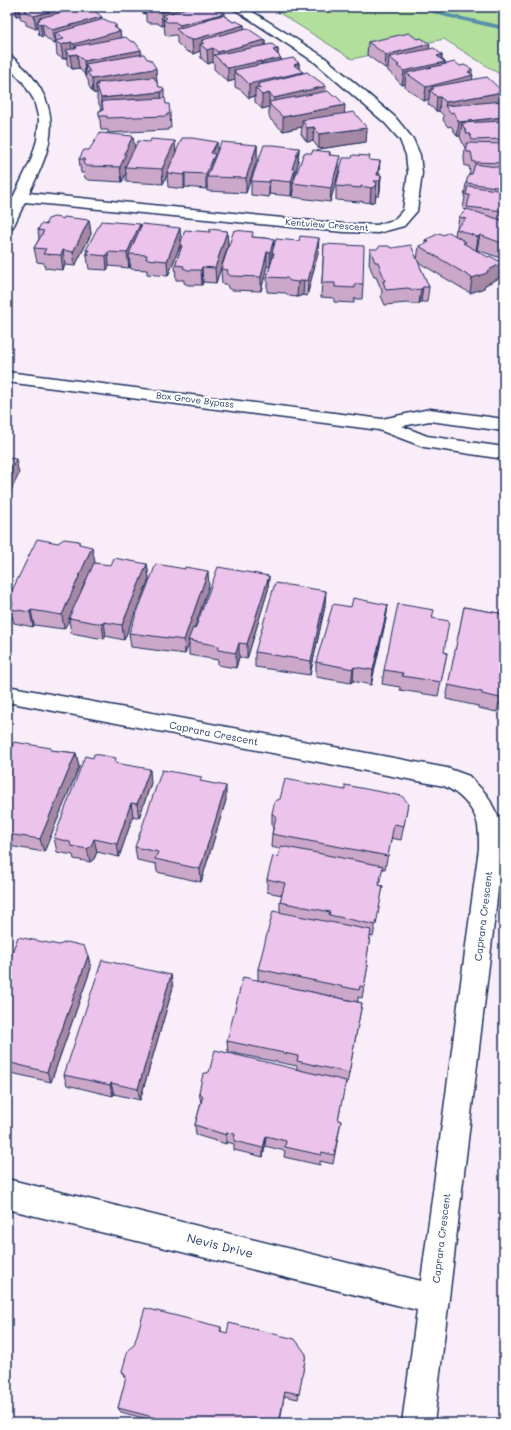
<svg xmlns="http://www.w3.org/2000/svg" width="511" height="1430" font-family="Mali,sans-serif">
  <rect width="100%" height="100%" fill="#f9edf9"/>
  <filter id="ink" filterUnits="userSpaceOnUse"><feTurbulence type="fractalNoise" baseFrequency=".025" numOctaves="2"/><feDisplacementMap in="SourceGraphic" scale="8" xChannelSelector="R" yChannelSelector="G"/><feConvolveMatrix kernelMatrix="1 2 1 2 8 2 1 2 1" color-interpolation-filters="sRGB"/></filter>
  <g filter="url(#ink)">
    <!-- green -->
    <path fill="#b3df9d" stroke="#67877e" d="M270,7H504V77L444,39L352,59Z"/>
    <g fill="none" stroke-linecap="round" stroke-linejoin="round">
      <!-- stream -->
      <path fill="#588fab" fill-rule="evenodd" d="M414,7H423L449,14L504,26V30L446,17Z"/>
      <!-- street casing -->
      <g stroke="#1b2f5e" stroke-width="3">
        <path id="street" d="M231,7H245L324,57L395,117L413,139L420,155L422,173L417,211L404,226L378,233L344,232L25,202L14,225L12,228L7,229V210L31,160L37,140L39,120L34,100L23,82L7,66V55L11,56C19,63 27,70 33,78C64,118 49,153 29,193L344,224L377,225L394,220L403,210L408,173L406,155L400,140L385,123L316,63Z
          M7,686L447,768L469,776L487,795L502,824L503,848L434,1423H402L417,1310L7,1209V1179L421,1281L479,848C479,841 479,833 478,826C476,809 458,792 444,786L7,702Z"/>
      </g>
      <!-- secondary casing -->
      <g stroke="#1b2f5e" stroke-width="3">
        <path id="secondary" d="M7,372L382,419L430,409L504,419V431L430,421L402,426L427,436L504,447V459L424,447L379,430L7,382Z"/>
      </g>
      <!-- street -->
      <use href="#street" fill="#fff" fill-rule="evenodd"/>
      <!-- secondary -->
      <use href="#secondary" fill="#fff" fill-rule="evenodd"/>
    </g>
    <!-- wall -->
    <path fill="#cba8c9" stroke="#1b2f5e" d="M7,7H82L120,31L121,38L130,41L141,50V55L157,82L159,87L164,90V98L166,104L170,114L171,128H168V130L108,133V130H101L99,111H102L97,99V93H93L89,86L88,80L86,77V75H85L79,68L72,69L67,64V58L63,59L57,55L56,43L54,44L44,36L42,37L39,35L38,28L36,29L26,25V22L20,18V15L17,16L9,10H7Z
      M128,7H214L225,16L233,22L244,25V29L265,40V45L278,49V55L281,60L299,63V69L303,73L325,91L344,113L367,128L366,142L319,149L313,141L307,142L301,134L302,127L283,131L271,120L269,116V107L262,109L255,102V96L249,98L241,90L235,87V80L228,82L214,69V63L213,62L208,64L201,58L200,51L193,54L186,51L177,43V36L176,35L168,36L165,34L164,25L162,26L157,23H149L146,21V13L144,14L139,10L135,12L129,9Z
      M417,39L430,44L429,49L442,55V59L445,62V64L472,74V80L503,92L502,101H504V259L477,250V251L499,278L485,285L484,288L470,293L418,262L429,287L427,302H421L419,304H412L407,303L385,305L381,296L382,291L376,277H374L369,264L370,249L417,260L419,246L425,244V240L443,235L455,236L456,229L457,228L459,217L467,210L463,209L465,197H464L466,183L470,174L469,166H465L464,158L465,148L460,137V136H457L451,126L448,127L443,120L444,116L439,111H436L428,104L429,99L424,101L405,87V84L402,85L396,79V78L388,71V68H385L367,55L368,42Z
      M217,142V153L257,145V160L246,193L207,191V186L206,189L185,187L184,189L168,187L167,175L163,184L126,182V173L122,182L88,180L85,178L84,173H81L79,159L89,150L134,148L176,153Z
      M299,148L298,163L295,174V178L312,153L330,152V156L339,171L330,202L292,197L293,190L291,196L269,194V197L251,195V181Z
      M370,160L379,175H381L380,190L379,196H376L375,201L370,203L360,201V202L336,200V186Z
      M63,219L89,220L91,234L75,266L65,265L63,270L45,268L44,263L37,262L34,248L39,239L38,230L46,225V223Z
      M140,224L141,227L181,243L210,232L227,231L228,246L216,283L203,282L202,285H188L184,283V280H176L175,265L180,251V246L168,276L147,274V270L131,269L130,264L129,268L109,266L107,270L89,269L86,250Z
      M253,237L274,239L273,247L318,253L307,296L303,295L297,297L289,296L286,293L267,292V277L270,267L267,266L261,291L231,290L228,288L227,284H222L221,269Z
      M324,244L363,284L362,299H354V303L334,302V298L321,297Z
      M79,541V545L95,562L92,567L147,564L149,579L124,640L106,636L104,639L71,633L69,620L64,629L34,625L33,627L14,623L12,616H10L7,601L58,543Z
      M269,576L268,590L247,659L239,657L236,668L218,665V660L189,655V644L185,654L131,647L129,633L209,586L194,628L195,629Z
      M388,605L386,619L371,685L353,681L351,683L316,677V662Z
      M325,606L310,675L255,667V652Z
      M464,607L504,614V704L499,703L497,712L478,708V706L446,699Z
      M432,618L444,652L447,653L438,696L400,690V687L382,684L384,670Z
      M51,750L76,753L79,767L44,852L9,846L7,840V758Z
      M117,763L151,783L139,818L133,816L119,857L97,852L94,859L90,862L74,859L73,855L57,852L54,838Z
      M202,782L226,800L201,882L157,872L156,864L137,860L135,847Z
      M408,803L401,840L391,838L385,869H382L379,885L383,886L373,937L370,936L366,964L368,965L362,998L358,997V1002L292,988L362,1003L347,1084L345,1083L338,1120L341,1121L333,1164L320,1161V1165L284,1157L285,1151L265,1146L263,1157L234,1150V1144L227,1142L226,1144L196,1135L195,1125L201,1103L199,1092L297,1069V1066L228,1052L227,1041L258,980V969L280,912V902L282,895L267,892V879L278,857L280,849L271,847L272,834L273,828L272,826V813Z
      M88,956L91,968L51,1082L11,1073V1075L7,1074V965Z
      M173,987L140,1100L114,1094L113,1096L67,1085L64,1075Z
      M221,1327V1332L306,1354L298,1399L284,1396L280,1423H161L121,1412L118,1408L126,1379L122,1371Z"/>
    <!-- shaded-wall -->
    <path fill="#a588a4" stroke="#1b2f5e" d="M7,7H8L9,10H7Z
      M16,7H19L20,15L17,16Z
      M66,7H82L42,23L44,36L42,37L40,24V20L39,18L40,23L37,21L38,28L36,29L34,16Z
      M135,7H139V10L135,12Z
      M143,7H145L146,13L144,14Z
      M181,7H206L163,15L164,25L162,26L161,12Z
      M225,13V26L204,20V32L180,33V25Z
      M102,17L103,30L55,33L56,42L55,41L56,43L54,44L52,30Z
      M116,25L117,32L120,31L122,45L77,48L76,46L79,68L72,69L70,55L66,50L67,58L63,59L61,45L71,42L73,55L75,54L74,44L114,27Z
      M244,25V39L202,40V46L200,44V51L193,54L192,40Z
      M265,40V53L218,59V52Z
      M430,44L428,58L389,57L388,68H385L386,55Z
      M213,48V62L208,64L207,50Z
      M278,49V58H281V71L262,75V62L273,50Z
      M141,50L142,64L90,72L85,64L86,75H85L84,61Z
      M442,55L441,63L445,62L443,76L406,73L405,84L402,85L404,71L437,56Z
      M261,61V74L234,70L235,80L228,82V68Z
      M299,63V73L303,72L302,86L269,93V107L262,109V95L261,87L258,84V91L255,88V96L249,98V84L294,65Z
      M156,68L157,82L155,83H97L98,89L96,85L97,93H93L92,79Z
      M472,69V75H473L471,89H434L432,87L431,91L430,90L429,99L424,101L426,87L468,72Z
      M326,86L325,100L274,108V98Z
      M161,92L162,106L103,112L101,98Z
      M503,92L501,106L453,112L445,106L446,102Z
      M437,97H440L439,111H436Z
      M345,105L344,119L302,120V127L283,131V117Z
      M504,117V131L470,134L462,123L460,136H457L459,122Z
      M314,127L313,141L307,142V128Z
      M367,128L366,142L319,149V134Z
      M133,136L135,150L125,167L126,173L122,182L120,167L124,154Z
      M175,141L176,155L167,173V175L163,184L162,169Z
      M217,142V156L207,177V186L206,189V174L211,153Z
      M257,145V160L246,193V178Z
      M299,148L298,163L295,174L294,183H293V190L291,196L292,169Z
      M340,156L339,171L330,202L331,188Z
      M380,161L379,175H377Z
      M185,173V187L184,189V175Z
      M381,175L380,190L379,196L380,181Z
      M270,180L269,194V197V182Z
      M377,183L375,201L370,203L371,188Z
      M89,220L91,234L75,266L73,252Z
      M140,224L141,238L129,254L130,264L129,268L127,253Z
      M180,228L181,243L168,276L167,261Z
      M227,231L228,246L216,283L215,268Z
      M480,235L477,250L476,251L478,237Z
      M319,238L318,253L307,296L308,281Z
      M274,239L273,253H272V261L270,267V252Z
      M63,250L65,265L63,270L61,255Z
      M108,252L109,266L107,270L106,256Z
      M267,252V266L261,291V277Z
      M502,263L499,278L485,285L484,288L470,293L472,278Z
      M202,267L203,282L202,285L201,270Z
      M304,280L303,295L297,297L298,282Z
      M423,287L421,302L419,304L421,289Z
      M16,459L19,474L7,499V478Z
      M92,547L95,562L69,619V618V620L64,629L62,615Z
      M147,564L149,579L124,640L122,625Z
      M208,571L209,586L190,641L188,640L189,644L185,654L184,640Z
      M269,576L268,590L247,659V644Z
      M326,591L325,606L310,675L311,661Z
      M388,605L386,619L371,685L373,670Z
      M31,610L34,625L33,627L30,612Z
      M104,622L106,636L104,639L102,624Z
      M239,643V657L236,668V653Z
      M354,667L353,681L351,683L353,669Z
      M76,753L79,767L44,852L40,839Z
      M150,769L151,783L139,818L137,804Z
      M226,786V800L201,882L200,869Z
      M131,803L133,816L119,857L117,844Z
      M94,839L97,852L94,859L90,862L87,849Z
      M7,946L9,951L7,955Z
      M88,956L91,968L51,1082L47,1072Z
      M171,975L173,987L140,1100L138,1089Z
      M7,1063L11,1073V1075L7,1067Z
      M111,1083L114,1094L113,1096L110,1085Z
      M226,1133L227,1142L226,1144Z
      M266,1136L265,1146L263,1157V1148Z"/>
    <!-- building -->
    <path fill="#ecc3ea" stroke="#1b2f5e" d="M21,7H66L34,16L24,11H27Z
      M83,7H90L102,17L52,30L42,23L40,24L37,21L40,20L39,18Z
      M146,7H181L161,12L156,9L148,10L146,8Z
      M190,7H214L225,13L180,25L175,22H167L164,20L167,18L163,15Z
      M223,15L233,22L236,21L244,25L192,40L186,38L176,29L205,21L204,20Z
      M104,19L116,25L114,27L120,31L74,44L71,42L61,45L55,41L64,39L55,33Z
      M247,28L265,40L218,52L213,48L207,50L200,44L205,43L202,40Z
      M409,33L417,39L421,38L430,44L386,55L368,42Z
      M126,37L130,41L135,42L141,50L84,61L77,54L70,55L66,50L77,48L76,46Z
      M272,44L278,49L273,50L281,58L262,62L261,61L228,68L214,55Z
      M434,48L442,55L437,56L445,62L404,71L397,66L399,65L389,57Z
      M144,54L147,59H150L156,68L154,69L92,79L87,72H90L85,64Z
      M293,58L299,63L294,65L303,72L249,84L241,76L235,73L234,70Z
      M455,62L460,66L464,65L472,69L468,72L473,75L426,87L406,73Z
      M307,72L326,86L274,98L269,93L262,95L255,88L261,87L258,84Z
      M154,77L159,87H162L164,90L161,91V92L101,98L96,85H98L97,83Z
      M487,77L503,92L446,102L440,97H437L430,90L434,89L432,87Z
      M328,91L333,96H336L345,105L283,117L271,106L269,102Z
      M165,98L166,104H169L170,114H167V116L107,118V116H99V111L103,110L102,102H104V101Z
      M504,101V117L459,122L453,112L450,113L445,106Z
      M354,112L367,128L319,134L314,127L307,128L302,120Z
      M504,121V139L472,140L470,134H467L462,123Z
      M100,133L133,136L124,154H126L120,167L86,166L83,163L85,159H79L84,150H89Z
      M182,138H192L217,142L211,153L215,154L206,174L185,173L184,175L167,173Z
      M151,139L175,141L162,169L125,167L138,141L150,142Z
      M221,142L257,145L246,178L207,177Z
      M466,143L504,144V163L473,162L471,152H467Z
      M264,145H274L299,148L292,169H295L291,182L270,180L269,182L251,181Z
      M313,150L330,152L329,155L340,156L331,188L293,183L304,153H312Z
      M353,155L370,156L369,160L380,161L377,175H381L380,181H374L377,183L376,186L371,188L361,186V188L336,186L343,158H352Z
      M475,164L504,168V188L466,183L469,174H472Z
      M468,186L504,191V211L467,207L470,195H466Z
      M467,209L504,221V244L480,235L478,237L456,229L466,219L459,217Z
      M54,217L61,218L63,219L64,217L89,220L73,252L63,250L61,255L43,254L46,249L34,248L44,231L38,230L41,224L47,225L46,223L48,219Z
      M101,221L140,224L127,253L108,252L106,256L87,254L89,250H86Z
      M142,224L180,228L167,261L146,259L147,255L129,254Z
      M210,229L227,231L215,268L202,267L201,270H188L183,268L184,266L175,265L182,246L180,245L185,230L210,232Z
      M234,230L253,232L252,237L274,239L270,252H267L261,277L231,276L227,273L228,270L221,269Z
      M449,232L466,242L463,243L488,257L490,256L502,263L487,271V273L472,278L419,246L429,242L425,240L440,233L443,235Z
      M300,236L319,238L308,281L304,280L298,282L290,281L287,278L267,277L274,253H272L276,239L299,241Z
      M324,244L364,246L363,284H355V288L335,287V283H322Z
      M411,245L429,287H423L421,289L413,290L408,288L386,290L383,281H385L378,262H375L370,249H377L380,246H388L392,248Z
      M7,458L16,459L7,478Z
      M37,539L58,543L64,539L79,541V544L92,547L62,615L31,610L30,612L10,609L13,603L7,601Z
      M114,558L147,564L122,625L104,622L102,624L69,618L94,563L111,565Z
      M156,564L185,569V567L208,571L184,640L129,633Z
      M218,567L269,576L247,644L239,643L236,653L218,650L219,646L188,640L193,628L195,629Z
      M275,583L326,591L311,661L255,652Z
      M353,598L388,605L373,670L354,667L353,669L316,662L333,604L351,607Z
      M398,604L434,610L432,618L449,621L444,652L447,653L441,682L402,676L403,673L384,670Z
      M464,607L504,614V689L502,688L500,698L482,694V692L448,685Z
      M14,742L51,748L50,750L76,753L40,839L7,834V758Z
      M94,754L116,758L115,763L150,769L137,804L131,803L117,844L94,839L91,846L87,849L71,846L70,842L54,838L85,756L93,758Z
      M162,770L202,777L200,781L226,786L200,869L155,859L158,852L135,847Z
      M285,779L345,790V785L402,796L408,803L404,826L394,824L388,856L272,834L276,817L272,813L275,801L280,799Z
      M281,846L383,866L379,885L383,886L376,925L329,915L330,912L280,902L285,883L267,879L273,856L278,857Z
      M273,911L371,930L366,964L368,965L364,987L360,986L359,990L258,969Z
      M18,937L59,945L67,942L84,946L88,956L47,1072L7,1062V965Z
      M102,960L171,975L138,1089L111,1083L110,1085L64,1075Z
      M243,977L362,1003L349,1073L297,1061L298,1056L227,1041Z
      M215,1050L346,1081L338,1120L341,1121L334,1155L322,1152L321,1155L285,1147L286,1141L266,1136L263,1148L234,1141L235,1134L226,1133V1135L195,1125L203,1096L199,1092L203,1074L209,1072Z
      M145,1308L221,1327L220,1331L227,1333L229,1323L295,1339L306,1354L299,1394L285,1391L279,1423H176L118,1408L126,1377L122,1371L128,1350L134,1345Z"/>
  </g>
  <g text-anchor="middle" stroke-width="4" stroke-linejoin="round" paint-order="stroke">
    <!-- far-street labels -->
    <g font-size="9" fill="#1b2f5e" stroke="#fff">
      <text transform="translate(327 225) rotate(4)" y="3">Kentview Crescent</text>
      <text transform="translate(195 400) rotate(7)" y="3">Box Grove Bypass</text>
    </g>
    <!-- street labels -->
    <g font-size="10" fill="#1b2f5e" stroke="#fff">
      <text transform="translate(214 733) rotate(11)" y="4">Caprara Crescent</text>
      <text transform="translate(483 916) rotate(-83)" y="4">Caprara Crescent</text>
      <text transform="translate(441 1238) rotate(-83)" y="4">Caprara Crescent</text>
    </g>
    <!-- near-street labels -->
    <g font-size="12" fill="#1b2f5e" stroke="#fff">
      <text transform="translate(220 1246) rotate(14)" y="4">Nevis Drive</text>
    </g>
  </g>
  <!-- margin -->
  <rect width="511" height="1430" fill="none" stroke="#fff" stroke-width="24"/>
  <rect x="12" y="12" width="487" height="1406" fill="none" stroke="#1b2f5e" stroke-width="1.5" filter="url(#ink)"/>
</svg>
